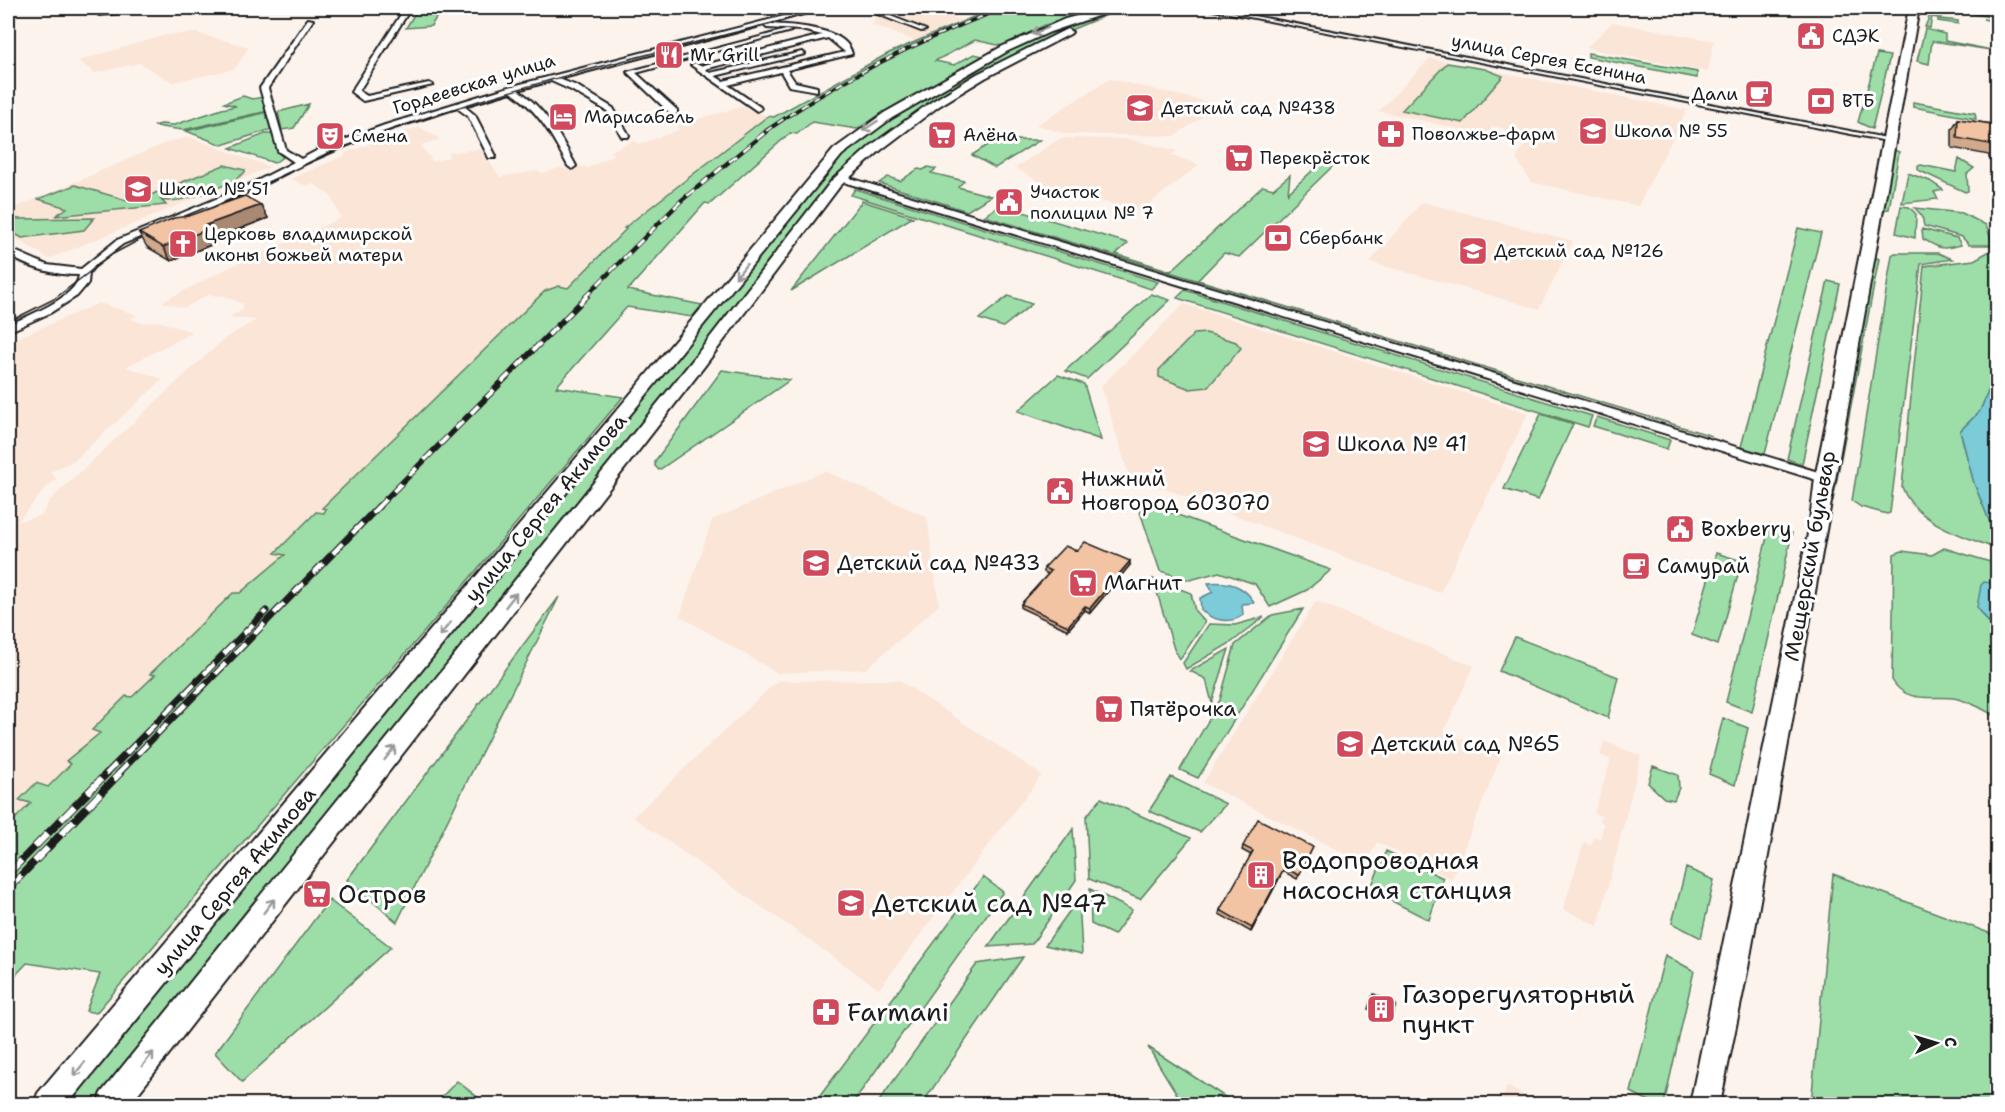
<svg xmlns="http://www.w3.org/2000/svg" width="2005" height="1112" font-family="'Shantell Sans',sans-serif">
  <rect width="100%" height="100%" fill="#fdf3ed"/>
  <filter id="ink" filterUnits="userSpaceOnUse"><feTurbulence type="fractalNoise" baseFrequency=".0167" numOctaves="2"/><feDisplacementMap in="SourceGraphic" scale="12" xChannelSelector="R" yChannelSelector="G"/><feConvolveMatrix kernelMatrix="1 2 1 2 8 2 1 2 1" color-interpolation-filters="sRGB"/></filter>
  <g filter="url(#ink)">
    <!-- built -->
    <path fill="#fae5d7" d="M930,11L961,20L915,41L871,24L876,22L873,19L889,14L901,19Z
      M1613,22L1714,41L1708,72L1586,48Z
      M196,33L249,47L235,69L173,82L139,63L95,73L78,61L166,35Z
      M1430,58L1687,110L1638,206L1531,182L1516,159L1530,135L1493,126L1486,135L1379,111Z
      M1110,79L1144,87L1219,105L1175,136L1067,134L1036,125Z
      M741,107L768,116L625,227L568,288L451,382L323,507L327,509L323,514L276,553L285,554L240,593H233L151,673L155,675L132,697L126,696L93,729L101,733L67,761L72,763L48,787L36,783L20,800L32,802L15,819L8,817V342L99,303L137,315L131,319L142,323L158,321L193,332L126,367L163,379L75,460L50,472L57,479L48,486L17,522L42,515L50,500L191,369L227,337L256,320L229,317L243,310V304L224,296L208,295L184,308L162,302L226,269L341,218L331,196L314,184L307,186L290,179L344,156L347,152L420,127L440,139L421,145L433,162L450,157L448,153L480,149L500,177L537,171L544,173L559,168L572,170L578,166L588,168L615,154L609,152L634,141L640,144L679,130L676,125Z
      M189,137L270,167L49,259L8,234V211L168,142Z
      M1061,138L1128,139L1177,151L1172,155L1199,165L1139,212L1046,185L1015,168Z
      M1422,202L1573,241L1539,309L1370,262Z
      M1184,304L1528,413L1440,593L1129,475L1101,386Z
      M825,471L927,517L939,605L866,669L777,673L680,616L712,520Z
      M1316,601L1474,666L1444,731L1501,756L1452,879L1377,842L1366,864L1203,783Z
      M899,680L1042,775L879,989L633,817L777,681Z
      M1604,741L1641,756L1598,926L1563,909L1584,842L1591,846L1594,836L1600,839L1604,824L1600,821L1601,816L1594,813L1611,760L1600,755Z
      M1507,1086L1514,1090L1541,1104H1501Z"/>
    <!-- green -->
    <path fill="#9ddea8" stroke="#5c7d62" stroke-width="1.5" d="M418,8H442L431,26L406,28Z
      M994,8H1107L1045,25L1002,46L975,40L935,61L954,65L974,54L983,56L857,129L812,122L797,134L790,133L710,204L705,203L628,290L702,305L692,317L627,307L556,387L623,397L436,618L96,1013L86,1011L100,974L27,963L8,983V817L15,819L31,803L19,800L36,783L48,787L71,764L66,761L100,733L92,730L126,696L132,697L155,675L150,674L233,593H240L285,555L275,553L316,512L324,513L326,509L322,508L545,291L559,286L568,288L626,229L624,228L768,116L774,117L889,53Z
      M1933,8L1997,15V22L1983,19L1992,20L1991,17L1937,8V12L1942,13L1940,19L1958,21V24L1938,21V18L1932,17L1930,28L1925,27Z
      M1109,10L1114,12L1044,41L983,72L863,153L839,173L754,283L97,1104H69L843,153L864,134L1009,48L1056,28Z
      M1925,29L1945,34V41L1997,51L1932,41L1929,64L1917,61Z
      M1588,53L1697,72V78L1588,57Z
      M1877,54L1890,56L1872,129L1858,122Z
      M1447,63L1485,69L1503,76L1463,123L1402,110Z
      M243,96L252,99L264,97L268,111L183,130L154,126L161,124L174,125L222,109L236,106L224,103Z
      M1913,102L1975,113L1976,119L1913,107Z
      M309,104L294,128L282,130L278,112Z
      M268,112L272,129L222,145L186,131Z
      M265,134H273L277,152L283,157L274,163L230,148Z
      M996,140H1040L995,168L972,155Z
      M1894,150L1899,152L1889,209L1881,210Z
      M1325,159L1337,162L1239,257L1224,253L1198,280L1712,436L984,216L1000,205L1128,243L1116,254L1171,271L1263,186L1273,189L1290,175L1288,193Z
      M1959,159L1974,168L1967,174L1968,191L1965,192L1918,170V166L1921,165L1956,172Z
      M224,165L245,170V172C230,186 179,205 161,200L166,205L55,216L67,208L38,199L75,185L126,200L153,194Z
      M928,167L936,169L931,173L964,181L958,187L991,196L967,211L879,183L888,177L900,181L918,169L923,170Z
      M1908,173L1930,181L1943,190L1934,192L1938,199L1902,203Z
      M855,189L1158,282L1151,289L851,195Z
      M862,201L913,217L791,291Z
      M1901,206L1909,207L1916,214L1915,238L1896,233Z
      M1915,208L1962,213L1986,225L1993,245H1969L1962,237L1924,226L1922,216Z
      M8,216L18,219L94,218L84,230L22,238L8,230Z
      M1798,228L1821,233L1765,454L1741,447Z
      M1922,229L1957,238L1961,245C1939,250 1942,249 1923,239Z
      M1997,247V370L1980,411L1960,431L1974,483L1997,540V549C1966,537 1914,522 1902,487L1924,266L1974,260Z
      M1895,253H1938L1952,259L1921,264L1890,513L1887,514L1861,507L1852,501L1892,255Z
      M1875,257L1879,259L1833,500L1829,499Z
      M1828,281L1840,284L1802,464L1787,459Z
      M1185,290L1592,416L1588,427L1177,298Z
      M1151,294L1170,300L1087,379L1065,371Z
      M1008,296L1032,304L1003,327L979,319Z
      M1206,333L1236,342L1241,348L1208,387L1190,389L1159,377V370L1194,334Z
      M722,370L790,380L659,470L655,466V461Z
      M1058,375L1084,384L1101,440L1018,411Z
      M1541,414L1573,424L1538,500L1504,489Z
      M1597,417L1670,440L1667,449L1593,426Z
      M1136,500L1331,570L1307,590L1270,607L1255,584L1219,572L1190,580L1160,571Z
      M1770,525L1792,533L1752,712L1726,702Z
      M1944,548L1997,564V584L1990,582L1980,612L1997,632V718C1986,710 1972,703 1958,699C1936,694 1907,706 1892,680L1894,554L1902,551L1932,555Z
      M1716,553L1742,561L1718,645L1692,635Z
      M1153,579L1191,593L1195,611L1205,622L1180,659L1174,649Z
      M559,597L397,922L347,880Z
      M1303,609L1198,778L1180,770L1220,700L1235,645L1272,615Z
      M1264,617L1232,642L1186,669L1183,663L1209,624L1235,625Z
      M1515,637L1618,677L1608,718L1499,671Z
      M1229,649L1212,703L1206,679L1190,671Z
      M1723,718L1748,728L1735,785L1709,774Z
      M1653,766L1678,775L1679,788L1674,800L1664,798L1648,783Z
      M1171,777L1226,804L1200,832L1149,811Z
      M1101,798L1191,838L1140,899L1089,879L1086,817Z
      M1073,829L1076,880L1032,944L988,947Z
      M1386,851L1443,878L1429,920L1370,890Z
      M1686,868L1714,880L1701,938L1672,923Z
      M1833,874L1997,936V1104H1811Z
      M983,877L1003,892L852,1104H814Z
      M1090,889L1132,910L1114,935L1091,924Z
      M1079,898L1082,954L1045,945Z
      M329,900L391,947L242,1082L215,1053Z
      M1665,955L1694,971L1664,1104H1655L1631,1092Z
      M1023,957L922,1104H877L977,964Z
      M1148,1047L1236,1104H1183Z
      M457,1081L484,1102L435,1104Z"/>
    <!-- water -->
    <path fill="#7ccbd8" stroke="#56858d" stroke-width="1.5" d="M1997,370V540L1974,483L1960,431L1980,411Z
      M1984,582L1997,584V632L1977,607L1981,585Z
      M1208,583C1227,581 1245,585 1254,603L1242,604L1243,615C1230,625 1211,620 1201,610L1200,598L1213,592Z"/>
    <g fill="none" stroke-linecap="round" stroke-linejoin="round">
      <!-- minor casing -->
      <g stroke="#1c1c1c" stroke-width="4">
        <path id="minor" d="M93,8H99L101,11L177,8L99,15Z
          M405,8H411L359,91L367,96L429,83L433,85L363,101L351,92Z
          M815,8H824L768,24C790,25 847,27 852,54L787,70L795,82L817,87V91L789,86L781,72L728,85L760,107L761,109L757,111L691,65L695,63L700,66L822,35L801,30L767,28L764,25L559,79L577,86L613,108L629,135L628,137H622L607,111L571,90L551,81L518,90C545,108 561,137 576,166L572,169L568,166C553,137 538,110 511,92L464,106L475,115L496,156L495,158H489L468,116L457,108L391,129L328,152L253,190L123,244L95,265L89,273L88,283L77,296L50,313L8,332V325C27,316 77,298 79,275C54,275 29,268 8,255V248L47,265L81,269L117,240L247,186L294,162L278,151L260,88L308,19L313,20L268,88L286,150L301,159L322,148L385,125L509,87ZM828,38L845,52L723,81L715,76L805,54L802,52L710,73L705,69Z
          M862,8H870L926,30L921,31Z
          M922,8H930L946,13L943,15Z
          M1203,8H1213L1891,139L1887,141Z
          M786,30L791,31L636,73L677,110V114H671L627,72Z
          M837,176H843L1828,475L1830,478L1824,482L1820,481L837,180Z"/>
      </g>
      <!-- secondary casing -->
      <g stroke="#1c1c1c" stroke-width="4">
        <path id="secondary" d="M1107,8H1121L1050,32L1008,51L892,118L842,155L68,1104H34L38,1093L628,397L834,149L884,113L1001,47L1065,19Z
          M1909,8H1919L1748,968L1720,1104H1690L1809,529L1815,478Z
          M1067,29L1072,32L1070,34L985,78L939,106L881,150L840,186L703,368L130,1104H97L101,1093L691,362L832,180L873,144L931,102L977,74Z"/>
      </g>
      <!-- minor -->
      <use href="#minor" fill="#fff" fill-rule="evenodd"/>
      <!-- secondary -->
      <use href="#secondary" fill="#fff" fill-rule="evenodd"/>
      <!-- tram -->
      <path stroke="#1c1c1c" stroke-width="1.5" d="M199,213C258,188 315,158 374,136C523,81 678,48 831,8
        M168,223L207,207
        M8,322L54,299L113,254L158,230"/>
      <!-- rail-far4 casing -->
      <g stroke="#1c1c1c" stroke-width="4">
        <path id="rail-far4" d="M766,131C840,79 919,40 1004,8"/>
      </g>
      <!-- rail-far3 casing -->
      <g stroke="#1c1c1c" stroke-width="4.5">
        <path id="rail-far3" d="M585,297L682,200L768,130"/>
      </g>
      <!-- rail-far2 casing -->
      <g stroke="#1c1c1c" stroke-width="6">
        <path id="rail-far2" d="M378,507L587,296"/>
      </g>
      <!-- rail-far1 casing -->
      <g stroke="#1c1c1c" stroke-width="7">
        <path id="rail-far1" d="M106,774L266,611
          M118,774L379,506"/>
      </g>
      <!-- rail casing -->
      <g stroke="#1c1c1c" stroke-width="8">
        <path id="rail" d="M8,874L107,773
          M8,889L120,773"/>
      </g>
      <!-- rail-far4 -->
      <use href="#rail-far4" stroke="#fff" stroke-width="2" stroke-dasharray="7" stroke-linecap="butt"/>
      <!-- rail-far3 -->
      <use href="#rail-far3" stroke="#fff" stroke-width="3" stroke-dasharray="9" stroke-linecap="butt"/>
      <!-- rail-far2 -->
      <use href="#rail-far2" stroke="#fff" stroke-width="4" stroke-dasharray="11" stroke-linecap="butt"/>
      <!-- rail-far1 -->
      <use href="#rail-far1" stroke="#fff" stroke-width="4.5" stroke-dasharray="14" stroke-linecap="butt"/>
      <!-- rail -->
      <use href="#rail" stroke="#fff" stroke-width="6" stroke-dasharray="19" stroke-linecap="butt"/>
    </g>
    <!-- wall -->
    <path fill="#d1a98c" stroke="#1c1c1c" stroke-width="1.5" d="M1958,119L1998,125V160L1989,158V155L1952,148V129Z
      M261,205L268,218L216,238L218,242L171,261L147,247L139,233L189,216Z
      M1130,565L1090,613L1085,610L1068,630L1021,608V604L1048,574L1044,572V568Z
      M1243,846L1313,847L1297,879L1283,871L1251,932L1219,914L1220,910L1251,855L1242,850Z
      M1372,997L1392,1017L1390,1021L1368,1009Z"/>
    <!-- shaded-wall -->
    <path fill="#aa8972" stroke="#1c1c1c" stroke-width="1.5" d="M261,205L268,218L216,238L218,242L171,261L163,247L206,225Z
      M1130,561V565L1090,613V608Z
      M1085,606V610L1068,630V626Z
      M1284,868L1283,871L1251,932L1252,928Z"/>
    <!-- building -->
    <path fill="#f3c4a3" stroke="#1c1c1c" stroke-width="1.5" d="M1958,119L1998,125V149L1995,148V145L1957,138Z
      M245,196L261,205L206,225L211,228L163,247L139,233L174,218L189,216Z
      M1085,542L1130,561L1090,608L1085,606L1068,626L1021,604L1051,571L1044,568L1065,546L1077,551Z
      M1258,819L1313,847L1299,875L1284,868L1252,928L1220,910L1253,851L1243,846Z
      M1374,994L1396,1005L1392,1017L1370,1005Z"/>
    <!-- one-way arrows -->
    <defs><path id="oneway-shaft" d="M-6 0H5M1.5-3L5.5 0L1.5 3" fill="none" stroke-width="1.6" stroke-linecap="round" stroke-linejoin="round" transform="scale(1.5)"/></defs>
    <g stroke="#999">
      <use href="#oneway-shaft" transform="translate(1040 31) rotate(158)"/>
      <use href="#oneway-shaft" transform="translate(870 126) rotate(147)"/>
      <use href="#oneway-shaft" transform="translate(741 271) rotate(129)"/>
      <use href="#oneway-shaft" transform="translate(511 600) rotate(-52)"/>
      <use href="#oneway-shaft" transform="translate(445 629) rotate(130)"/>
      <use href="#oneway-shaft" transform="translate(390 753) rotate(-52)"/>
      <use href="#oneway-shaft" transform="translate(269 906) rotate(-52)"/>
      <use href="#oneway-shaft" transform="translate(148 1059) rotate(-52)"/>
      <use href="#oneway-shaft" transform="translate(79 1069) rotate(130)"/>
    </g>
  </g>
  <!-- icons -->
  <defs>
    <g id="civic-square" transform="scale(1.5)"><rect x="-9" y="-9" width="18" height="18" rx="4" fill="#d1495b" stroke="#fff"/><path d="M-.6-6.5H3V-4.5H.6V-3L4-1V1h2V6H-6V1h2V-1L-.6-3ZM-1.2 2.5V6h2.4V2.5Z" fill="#fff"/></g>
    <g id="restaurant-square" transform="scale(1.5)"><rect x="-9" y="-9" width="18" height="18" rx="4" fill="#d1495b" stroke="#fff"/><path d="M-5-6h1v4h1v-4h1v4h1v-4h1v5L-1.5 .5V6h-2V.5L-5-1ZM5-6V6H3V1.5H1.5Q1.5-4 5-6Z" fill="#fff"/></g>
    <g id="cafe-square" transform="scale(1.5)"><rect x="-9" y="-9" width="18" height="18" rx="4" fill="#d1495b" stroke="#fff"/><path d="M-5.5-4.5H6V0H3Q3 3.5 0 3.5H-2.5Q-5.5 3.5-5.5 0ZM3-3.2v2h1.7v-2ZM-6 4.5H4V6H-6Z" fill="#fff"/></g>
    <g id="bank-square" transform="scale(1.5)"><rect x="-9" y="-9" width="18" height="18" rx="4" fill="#d1495b" stroke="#fff"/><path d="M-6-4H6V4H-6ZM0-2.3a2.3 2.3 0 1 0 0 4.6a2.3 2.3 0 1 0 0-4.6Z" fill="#fff"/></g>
    <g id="school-square" transform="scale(1.5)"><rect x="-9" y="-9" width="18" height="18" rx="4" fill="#d1495b" stroke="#fff"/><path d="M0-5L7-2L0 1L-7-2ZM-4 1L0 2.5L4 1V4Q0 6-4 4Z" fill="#fff"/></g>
    <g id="hotel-square" transform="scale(1.5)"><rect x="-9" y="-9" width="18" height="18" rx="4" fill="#d1495b" stroke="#fff"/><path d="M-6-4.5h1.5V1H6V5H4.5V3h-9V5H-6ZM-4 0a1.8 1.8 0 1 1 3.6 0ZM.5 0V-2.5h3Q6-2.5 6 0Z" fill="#fff"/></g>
    <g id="pharmacy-square" transform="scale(1.5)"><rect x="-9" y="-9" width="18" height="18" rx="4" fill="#d1495b" stroke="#fff"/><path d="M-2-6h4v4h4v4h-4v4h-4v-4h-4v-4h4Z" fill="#fff"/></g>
    <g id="supermarket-square" transform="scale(1.5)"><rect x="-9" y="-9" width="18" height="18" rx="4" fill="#d1495b" stroke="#fff"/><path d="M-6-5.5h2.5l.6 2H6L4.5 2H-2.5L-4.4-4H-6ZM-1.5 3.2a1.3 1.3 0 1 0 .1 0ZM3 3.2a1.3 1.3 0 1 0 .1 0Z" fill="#fff"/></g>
    <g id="theatre-square" transform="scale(1.5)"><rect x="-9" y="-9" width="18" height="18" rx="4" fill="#d1495b" stroke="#fff"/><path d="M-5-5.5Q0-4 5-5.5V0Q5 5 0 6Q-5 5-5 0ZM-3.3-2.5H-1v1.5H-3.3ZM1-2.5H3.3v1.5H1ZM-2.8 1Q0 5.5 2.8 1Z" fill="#fff"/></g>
    <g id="church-square" transform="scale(1.5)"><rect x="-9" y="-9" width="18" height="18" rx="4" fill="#d1495b" stroke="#fff"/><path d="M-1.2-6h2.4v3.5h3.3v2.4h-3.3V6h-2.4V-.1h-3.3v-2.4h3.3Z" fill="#fff"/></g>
    <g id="building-square" transform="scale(1.5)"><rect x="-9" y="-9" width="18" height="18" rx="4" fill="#d1495b" stroke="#fff"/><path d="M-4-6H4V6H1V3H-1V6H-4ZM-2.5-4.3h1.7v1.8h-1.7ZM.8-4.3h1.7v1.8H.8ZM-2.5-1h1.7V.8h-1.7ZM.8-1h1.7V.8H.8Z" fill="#fff"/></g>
  </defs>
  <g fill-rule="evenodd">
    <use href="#civic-square" x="1811" y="36"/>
    <use href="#restaurant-square" x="669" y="55"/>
    <use href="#cafe-square" x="1759" y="94"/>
    <use href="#bank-square" x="1821" y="101"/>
    <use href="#school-square" x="1140" y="108"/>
    <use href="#hotel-square" x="563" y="117"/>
    <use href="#school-square" x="1593" y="131"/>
    <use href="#pharmacy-square" x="1391" y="134"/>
    <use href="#supermarket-square" x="942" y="135"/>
    <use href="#theatre-square" x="330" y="136"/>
    <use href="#supermarket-square" x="1239" y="158"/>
    <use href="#school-square" x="138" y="189"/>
    <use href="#civic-square" x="1009" y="202"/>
    <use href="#bank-square" x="1278" y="238"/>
    <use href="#church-square" x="183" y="244"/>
    <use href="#school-square" x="1473" y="251"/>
    <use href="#school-square" x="1316" y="444"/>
    <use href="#civic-square" x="1060" y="491"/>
    <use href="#civic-square" x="1680" y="529"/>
    <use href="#school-square" x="816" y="563"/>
    <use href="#cafe-square" x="1636" y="566"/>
    <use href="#supermarket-square" x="1083" y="583"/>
    <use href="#supermarket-square" x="1109" y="709"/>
    <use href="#school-square" x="1350" y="744"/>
    <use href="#building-square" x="1261" y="875"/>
    <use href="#supermarket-square" x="317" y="894"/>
    <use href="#school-square" x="851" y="903"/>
    <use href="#building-square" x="1381" y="1009"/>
    <use href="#pharmacy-square" x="826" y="1012"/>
  </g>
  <g text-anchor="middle" stroke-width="6" stroke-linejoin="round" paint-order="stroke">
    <!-- far-poi labels -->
    <g font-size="18" fill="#1c1c1c" stroke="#fff" text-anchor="start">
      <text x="1832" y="42">СДЭК</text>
      <text x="690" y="61">Mr Grill</text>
      <text x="1738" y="100" text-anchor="end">Дали</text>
      <text x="1842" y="107">ВТБ</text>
      <text x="1161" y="114">Детский сад №438</text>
      <text x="584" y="123">Марисабель</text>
      <text x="1614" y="137">Школа № 55</text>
      <text x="1412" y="140">Поволжье-фарм</text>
      <text x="963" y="141">Алёна</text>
      <text x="351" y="142">Смена</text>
      <text x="1260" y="164">Перекрёсток</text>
      <text x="159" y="195">Школа № 51</text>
      <text x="1030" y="198">Участок<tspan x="1030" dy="21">полиции № 7</tspan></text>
      <text x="204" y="240">Церковь владимирской<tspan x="204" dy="21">иконы божьей матери</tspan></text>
      <text x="1299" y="244">Сбербанк</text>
      <text x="1494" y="257">Детский сад №126</text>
    </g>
    <!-- far-street labels -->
    <g font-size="18" fill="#1c1c1c" stroke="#fff">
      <text transform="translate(1549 59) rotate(11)" y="6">улица Сергея Есенина</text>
      <text transform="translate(474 84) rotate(-17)" y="6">Гордеевская улица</text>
    </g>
    <!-- poi labels -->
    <g font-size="21" fill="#1c1c1c" stroke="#fff" text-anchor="start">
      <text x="1337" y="451">Школа № 41</text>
      <text x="1081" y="486">Нижний<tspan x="1081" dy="24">Новгород 603070</tspan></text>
      <text x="1701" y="536">Boxberry</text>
      <text x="837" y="570">Детский сад №433</text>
      <text x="1657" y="573">Самурай</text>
      <text x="1104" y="590">Магнит</text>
      <text x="1130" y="716">Пятёрочка</text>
      <text x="1371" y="751">Детский сад №65</text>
    </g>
    <!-- street labels -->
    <g font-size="21" fill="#1c1c1c" stroke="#fff">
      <text transform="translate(546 508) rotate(-50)" y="7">улица Сергея Акимова</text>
      <text transform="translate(1810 556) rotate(-80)" y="7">Мещерский бульвар</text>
      <text transform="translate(235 881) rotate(-50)" y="7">улица Сергея Акимова</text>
    </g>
    <!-- near-poi labels -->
    <g font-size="26" fill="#1c1c1c" stroke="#fff" text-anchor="start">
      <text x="1282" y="869">Водопроводная<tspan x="1282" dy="30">насосная станция</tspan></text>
      <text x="338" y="903">Остров</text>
      <text x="872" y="912">Детский сад №47</text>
      <text x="1402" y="1003">Газорегуляторный<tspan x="1402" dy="30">пункт</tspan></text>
      <text x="847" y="1021">Farmani</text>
    </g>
  </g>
  <!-- margin -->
  <rect width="2005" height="1112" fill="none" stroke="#fff" stroke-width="30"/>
  <rect x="15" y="15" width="1975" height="1082" fill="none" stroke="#1c1c1c" stroke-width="2" filter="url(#ink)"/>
  <!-- north arrow -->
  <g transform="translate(1936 1043) rotate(86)" stroke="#ffffff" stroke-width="4.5" paint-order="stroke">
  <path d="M0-4.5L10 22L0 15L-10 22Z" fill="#1c1c1c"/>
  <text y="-9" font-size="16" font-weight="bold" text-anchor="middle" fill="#1c1c1c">С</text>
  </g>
</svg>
